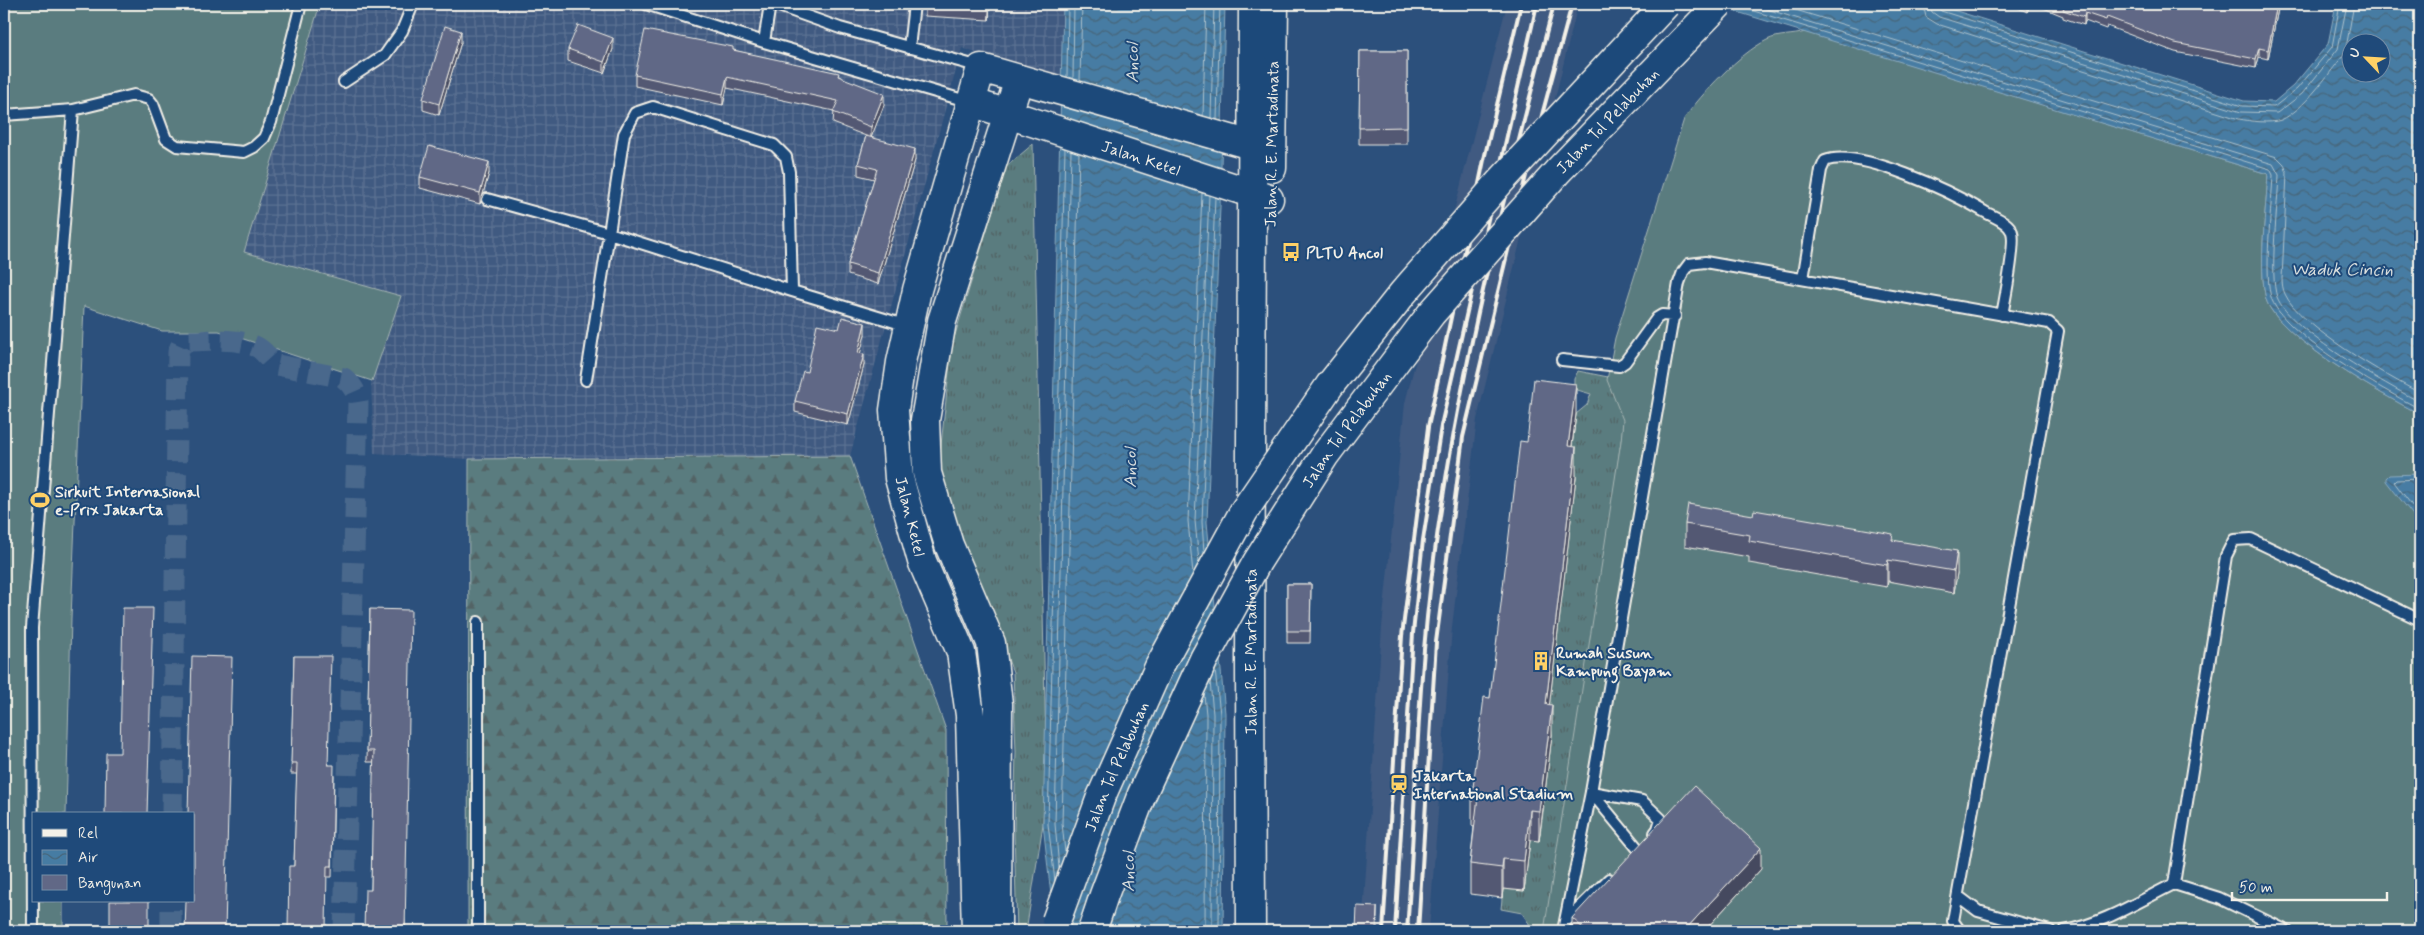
<svg xmlns="http://www.w3.org/2000/svg" width="2424" height="935" font-family="Mynerve,sans-serif">
  <defs>
    <pattern id="industrial-grid" width="8" height="8" patternUnits="userSpaceOnUse" patternTransform="scale(1.25)"><rect width="8" height="8" fill="#405a81"/><path d="M0 4h8M4 0v8" fill="none" stroke="#5c7293"/></pattern>
    <pattern id="grass-tufts" width="24" height="20" patternUnits="userSpaceOnUse" patternTransform="scale(1.25)"><rect width="24" height="20" fill="#5a7b7f"/><path d="M3 7l-1-3M5 7V3M7 7l1-3M15 17l-1-3M17 17v-4M19 17l1-3" fill="none" stroke="#526465"/></pattern>
    <pattern id="forest-firs" width="22" height="20" patternUnits="userSpaceOnUse" patternTransform="scale(1.25)"><rect width="22" height="20" fill="#5a7b7f"/><path d="M5 1l3.5 6h-7zM16 11l3.5 6h-7z" fill="#526465"/></pattern>
    <pattern id="water-waves" width="16" height="10" patternUnits="userSpaceOnUse" patternTransform="scale(1.25)"><rect width="16" height="10" fill="#467ca3"/><path d="M0 5q4-4 8 0t8 0" fill="none" stroke="#476579"/></pattern>
  </defs>
  <rect width="100%" height="100%" fill="#2c507c"/>
  <filter id="ink" filterUnits="userSpaceOnUse"><feTurbulence type="fractalNoise" baseFrequency=".02" numOctaves="2"/><feDisplacementMap in="SourceGraphic" scale="10" xChannelSelector="R" yChannelSelector="G"/><feConvolveMatrix kernelMatrix="1 2 1 2 8 2 1 2 1" color-interpolation-filters="sRGB"/></filter>
  <g filter="url(#ink)">
    <!-- built -->
    <path fill="#405a81" d="M1507,4H1578L1477,419L1452,627L1429,931H1362L1382,627L1405,403Z"/>
    <!-- industrial -->
    <path fill="url(#industrial-grid)" d="M320,4H1066L1064,85L962,48L850,456L469,459L374,453L371,381L219,331Z"/>
    <!-- grass -->
    <path fill="url(#grass-tufts)" stroke="#a7b6b4" d="M1033,144L1046,752L1043,824L1026,931H1017L1014,832L1016,752L1013,672L961,542L939,463L952,345L1006,167Z
      M1631,370L1552,931H1534L1522,913L1501,909L1503,889L1524,891L1530,840L1539,841L1544,806L1522,803L1547,726L1561,606L1552,605L1576,414L1587,405L1591,394L1574,389V379L1578,371L1613,378Z"/>
    <!-- forest -->
    <path fill="url(#forest-firs)" stroke="#a7b6b4" d="M850,456L946,730L947,931H468L469,459Z"/>
    <!-- pitch -->
    <path fill="#5a7b7f" stroke="#a7b6b4" d="M4,4H320L244,252L401,296L372,381L219,331H162L84,306L71,618L66,814H34V901H63V931H4Z
      M1805,32L2268,174C2266,209 2258,267 2266,299C2276,336 2386,397 2420,414V931H1544L1621,441L1623,420L1607,380L1615,338L1684,119C1702,93 1739,54 1767,40C1779,34 1793,36 1805,32Z"/>
    <!-- water -->
    <path fill="url(#water-waves)" stroke="#8cabbf" fill-rule="evenodd" d="M1063,4H1225L1220,207L1207,522L1225,713L1223,931H1055L1043,824Z
      M1711,4H1934L2244,101L2274,102L2293,86L2328,44L2336,4H2420V414C2386,397 2276,336 2266,299C2258,267 2266,209 2268,174ZM2352,42H2382V72H2352Z
      M2420,474V524L2386,481V478L2389,475Z"/>
    <g fill="none" stroke-linecap="round" stroke-linejoin="round">
      <!-- shore -->
      <path stroke="#aec2cc" stroke-width="1" d="M1750,4L2273,164L2279,175C2278,202 2269,275 2277,297C2290,331 2387,385 2420,402
        M1776,4L2277,157L2284,164L2287,173L2282,279C2282,284 2283,290 2285,294C2299,326 2388,377 2420,393
        M1923,4L1926,17L1937,24L2239,119C2250,121 2270,124 2281,120C2304,110 2328,74 2343,56L2346,48L2354,4
        M1930,4L1932,12L1939,17L2241,112L2277,113L2302,94L2338,49L2347,4
        M1936,4L1941,11L2242,106L2274,107L2297,89L2332,47L2340,4
        M1734,5L2270,169L2273,175C2272,201 2263,279 2272,300C2287,337 2384,390 2420,409
        M1067,77L1068,4
        M1073,79L1074,4
        M1080,81L1082,4
        M1203,116L1206,4
        M1211,118L1214,4
        M1217,120L1220,4
        M2420,479L2396,480L2394,482L2420,516
        M1204,552L1202,522L1215,197
        M1199,562L1195,521L1209,195
        M1193,574L1188,521L1202,193
        M1215,670L1220,714L1219,931
        M1210,681L1213,714L1212,931
        M1204,695L1206,714L1205,931
        M1065,852L1062,823L1079,153
        M1059,868L1055,824L1071,150
        M1055,881L1048,824L1065,148"/>
      <!-- minor-tunnel -->
      <path stroke="#4a688c" stroke-width="21" stroke-dasharray="21 11" stroke-linecap="butt" d="M172,814L178,352L182,343L187,341C209,341 236,337 257,347C265,351 269,360 277,365L344,378C353,386 356,391 358,403L344,931
        M171,931V901"/>
      <!-- service casing -->
      <g stroke="#f4f1e8" stroke-width="14">
        <path id="service" d="M646,4L764,42L970,102
          M773,4L840,28L980,67
          M764,42L770,4
          M909,48L914,4
          M344,82L385,55L402,31L413,4
          M4,115L73,110
          M487,199L609,233L624,134L635,113L653,107L774,145L786,157L789,172L792,291L908,326
          M1803,279L1821,170L1825,161C1859,147 1953,193 1985,212C1994,217 2009,222 2012,232C2016,244 2005,299 2002,315
          M1562,360L1619,366L1625,362L1657,318L1662,315L1675,316
          M586,380L609,233L792,291
          M478,622V931
          M1591,792L1642,801L1661,819L1658,829L1655,833
          M1591,792L1639,850
          M2174,884L2226,556L2234,540L2251,539L2420,620
          M1958,896L1978,911L2050,931
          M1566,921L1609,879
          M33,931L32,628L73,110L134,95L149,99L153,104L166,139L177,146L244,152L254,147L264,138L271,122L301,4
          M1563,931L1591,792L1679,283L1683,272L1689,264L1705,262L2049,323L2058,331L1953,921L1960,931
          M2064,931C2103,924 2139,901 2174,884L2219,898L2287,931"/>
      </g>
      <!-- trunk casing -->
      <g stroke="#f4f1e8" stroke-width="31">
        <g id="trunk">
          <path id="s1" d="M971,102L1269,199"/>
          <path d="M1272,168L1274,4"/>
          <path d="M976,931L970,715L961,652L922,561L899,478L894,410L901,362L917,290L981,68L1272,151"/>
          <path d="M997,931L998,704L991,643L949,545L927,473L925,420L942,321L1019,79"/>
          <path id="s2" d="M1251,931L1250,663L1253,4"/>
        </g>
      </g>
      <!-- service -->
      <use href="#service" stroke="#1f4a7a" stroke-width="10"/>
      <!-- trunk -->
      <use href="#trunk" stroke="#1f4a7a" stroke-width="28"/>
      <!-- rail -->
      <path stroke="#f4f1e8" stroke-width="4" d="M1383,931L1402,636L1428,427L1485,155L1521,4
        M1395,931L1413,633L1423,540L1441,426L1537,4
        M1407,931C1416,807 1417,682 1434,558C1459,371 1506,187 1554,4
        M1418,931L1436,642L1463,437L1529,163L1572,4"/>
      <!-- motorway-bridge casing -->
      <g stroke="#f4f1e8" stroke-width="31" stroke-linecap="butt">
        <g id="motorway-bridge">
          <path id="s3" d="M1056,921L1101,797L1159,667L1244,511L1330,385L1403,293L1500,182L1666,4"/>
          <path id="s4" d="M1092,931L1104,895L1142,794L1204,659L1257,562L1325,455L1431,314L1558,171L1719,4"/>
        </g>
      </g>
      <!-- motorway-bridge -->
      <use href="#motorway-bridge" stroke="#1f4a7a" stroke-width="28"/>
    </g>
    <!-- wall -->
    <path fill="#535973" stroke="#f4f1e8" d="M925,4H990L989,20L925,16Z
      M2010,4H2031L2027,12Z
      M2034,4H2279L2268,59L2259,57L2256,68L2175,52L2107,26L2106,29L2085,21L2084,25L2063,18V16Z
      M461,42L439,115L423,110V99Z
      M568,49H613L604,73L568,61Z
      M733,50L839,76L884,105L871,137L915,160L878,284L848,275V264L874,179L858,175V164L866,136L833,123L834,111L727,88L723,105L635,86V75Z
      M1360,51H1407V144H1359Z
      M489,173L480,204L420,188V177Z
      M839,329L865,334L860,353L864,365L848,425L795,412V401L807,372Z
      M1576,414L1572,446L1576,477L1549,704L1552,735L1539,841L1530,840L1524,891L1503,889L1502,898L1470,894V864L1474,827L1472,826V796L1490,698L1527,442Z
      M1685,524L1893,540L1957,573L1954,593L1888,581L1887,587L1749,563V557L1685,546Z
      M1287,584H1311L1310,643H1287Z
      M370,609L406,931L371,890L374,762H367Z
      M294,656L329,765L334,776L332,877H327L294,866L297,774H291Z
      M1761,869L1704,931H1572V918Z"/>
    <!-- shaded-wall -->
    <path fill="#44495e" stroke="#f4f1e8" d="M989,4H990L989,20Z
      M2027,4H2031L2027,12Z
      M2277,4H2279L2268,59V50Z
      M2085,13V21L2084,25V17Z
      M461,31V42L439,115V104Z
      M613,38V49L604,73V62Z
      M2259,48V57L2256,68V59Z
      M727,77V88L723,105V94Z
      M884,94V105L871,138V127Z
      M915,149V160L878,284V273Z
      M489,162V173L480,204V193Z
      M865,323V334L858,363V353Z
      M864,354V365L848,425V414Z
      M1576,384V414L1568,476V446Z
      M1576,447V477L1546,734V704Z
      M1957,551V573L1954,593V571Z
      M1888,560V581L1887,587V565Z
      M1552,705V735L1539,841V811Z
      M1530,810V840L1524,891V861Z
      M1761,848V869L1704,931H1684Z
      M1503,859V889L1502,898V868Z
      M1377,907V931H1376Z"/>
    <!-- building -->
    <path fill="#616886" stroke="#f4f1e8" d="M953,4H989V6Z
      M2055,4H2277L2268,50L2259,48L2256,59L2175,43L2107,17L2106,20L2085,13L2084,17L2063,10L2064,8Z
      M578,25L613,38L604,62L568,49Z
      M445,26L461,31L439,104L423,99Z
      M645,30L733,47V50L839,73L838,76L884,94L871,127L833,112L838,101L727,77L723,94L635,75Z
      M1360,51H1407V127L1359,128Z
      M866,136L915,149L878,273L848,264L877,169L858,164Z
      M429,146L489,162L480,193L420,177Z
      M842,317L865,323L858,353L864,354L848,414L795,401L803,371L807,372L817,324L839,329Z
      M1534,379L1576,384L1568,446L1576,447L1546,704L1552,705L1539,811L1530,810L1524,861L1503,859L1502,868L1470,864L1478,797L1472,796L1484,697L1490,698L1520,441L1527,442Z
      M1688,504L1753,515L1754,510L1893,534L1892,540L1957,551L1954,571L1888,560L1887,565L1749,541L1750,535L1685,524Z
      M1287,584H1311L1310,631H1287Z
      M123,608H153L147,814H105L106,753H120Z
      M370,609L411,610L405,931H364L365,890H371L373,777L374,751H367Z
      M192,656L232,657L225,931H185L186,901H194V814H188Z
      M294,656H331L328,765H334L332,866H327L326,931H288L289,866H294L296,791L297,763H291Z
      M1694,786L1761,848L1684,931H1586L1572,918Z
      M110,901H149V931H110Z
      M1357,906L1377,907L1376,931H1356Z"/>
  </g>
  <!-- icons -->
  <defs>
    <g id="bus-bare" transform="scale(1.5)"><path d="M-5-6H5V4H4V6H2V4H-2V6H-4V4H-5ZM-3.5-4V0h7V-4ZM-3.5 1.2v1.5H-2V1.2ZM2 1.2v1.5H3.5V1.2Z" fill="#ffd166" stroke="#1f4a7a" stroke-width="2.5" paint-order="stroke"/></g>
    <g id="stadium-bare" transform="scale(1.5)"><path d="M0-5a6.5 5 0 1 0 0 10a6.5 5 0 1 0 0-10ZM-3.5-1.8h7v3.6h-7Z" fill="#ffd166" stroke="#1f4a7a" stroke-width="2.5" paint-order="stroke"/></g>
    <g id="building-bare" transform="scale(1.5)"><path d="M-4-6H4V6H1V3H-1V6H-4ZM-2.5-4.3h1.7v1.8h-1.7ZM.8-4.3h1.7v1.8H.8ZM-2.5-1h1.7V.8h-1.7ZM.8-1h1.7V.8H.8Z" fill="#ffd166" stroke="#1f4a7a" stroke-width="2.5" paint-order="stroke"/></g>
    <g id="station-bare" transform="scale(1.5)"><path d="M-3-6H3Q5-6 5-4V2Q5 4 3 4L4.5 6H3L1.5 4h-3L-3 6H-4.5L-3 4Q-5 4-5 2V-4Q-5-6-3-6ZM-3.5-4v3h7v-3ZM-3.5 1v1.5H-2V1ZM2 1v1.5H3.5V1Z" fill="#ffd166" stroke="#1f4a7a" stroke-width="2.5" paint-order="stroke"/></g>
  </defs>
  <g fill-rule="evenodd">
    <use href="#bus-bare" x="1291" y="252"/>
    <use href="#stadium-bare" x="40" y="500"/>
    <use href="#building-bare" x="1541" y="661"/>
    <use href="#station-bare" x="1399" y="784"/>
  </g>
  <g text-anchor="middle" stroke-width="4" stroke-linejoin="round" paint-order="stroke">
    <!-- street labels -->
    <g font-size="16" fill="#f4f1e8" stroke="#1f4a7a">
      <text dy="6" stroke="none"><textPath href="#s4" startOffset="970">Jalan Tol Pelabuhan</textPath></text>
      <text transform="translate(1271 144) rotate(-89)" y="6">Jalan R. E. Martadinata</text>
      <text dy="6" stroke="none"><textPath href="#s1" startOffset="179">Jalan Ketel</textPath></text>
      <text dy="6" stroke="none"><textPath href="#s4" startOffset="565">Jalan Tol Pelabuhan</textPath></text>
      <text transform="translate(911 516) rotate(76)" y="6">Jalan Ketel</text>
      <text dy="6" stroke="none"><textPath href="#s2" startOffset="279">Jalan R. E. Martadinata</textPath></text>
      <text dy="6" stroke="none"><textPath href="#s3" startOffset="166">Jalan Tol Pelabuhan</textPath></text>
    </g>
    <!-- poi labels -->
    <g font-size="16" font-weight="bold" fill="#f4f1e8" stroke="#1f4a7a" text-anchor="start">
      <text x="1306" y="258">PLTU Ancol</text>
      <text x="55" y="497">Sirkuit Internasional<tspan x="55" dy="18">e-Prix Jakarta</tspan></text>
      <text x="1556" y="658">Rumah Susun<tspan x="1556" dy="18">Kampung Bayam</tspan></text>
      <text x="1414" y="781">Jakarta<tspan x="1414" dy="18">International Stadium</tspan></text>
    </g>
    <!-- water labels -->
    <g font-size="18" font-style="italic" fill="#dadfde" stroke="#1f4a7a">
      <text transform="translate(1132 63) rotate(-90)" y="6">Ancol</text>
      <text x="2342" y="275">Waduk Cincin</text>
      <text transform="translate(1130 468) rotate(-90)" y="6">Ancol</text>
      <text transform="translate(1128 872) rotate(-90)" y="6">Ancol</text>
    </g>
  </g>
  <!-- margin -->
  <rect width="2424" height="935" fill="none" stroke="#1f4a7a" stroke-width="20"/>
  <rect x="10" y="10" width="2404" height="915" fill="none" stroke="#f4f1e8" stroke-width="2" filter="url(#ink)"/>
  <!-- legend -->
  <rect x="32" y="812" width="162" height="90" fill="#1f4a7a" stroke="#748da6"/>
  <rect x="42" y="829" width="25" height="8" fill="#f4f1e8" stroke="#748da6"/>
  <text x="78" y="838" font-size="15" fill="#f4f1e8">Rel</text>
  <rect x="42" y="850" width="25" height="15" fill="url(#water-waves)" stroke="#748da6"/>
  <text x="78" y="862" font-size="15" fill="#f4f1e8">Air</text>
  <rect x="42" y="875" width="25" height="15" fill="#616886" stroke="#748da6"/>
  <text x="78" y="888" font-size="15" fill="#f4f1e8">Bangunan</text>
  <!-- north arrow -->
  <g transform="translate(2366 58) rotate(295)"><circle r="24" fill="#1f4a7a" stroke="#748da6"/>
  <path d="M0-4L9 19L0 12L-9 19Z" fill="#ffd166"/>
  <text y="-8" font-size="14" font-weight="bold" text-anchor="middle" fill="#f4f1e8">U</text>
  </g>
  <!-- scale -->
  <path d="M2232 892v8h155v-8" fill="none" stroke="#f4f1e8" stroke-width="2.5"/>
  <text x="2239" y="892" font-size="15" fill="#f4f1e8" stroke="#1f4a7a" stroke-width="4" paint-order="stroke">50 m</text>
</svg>
